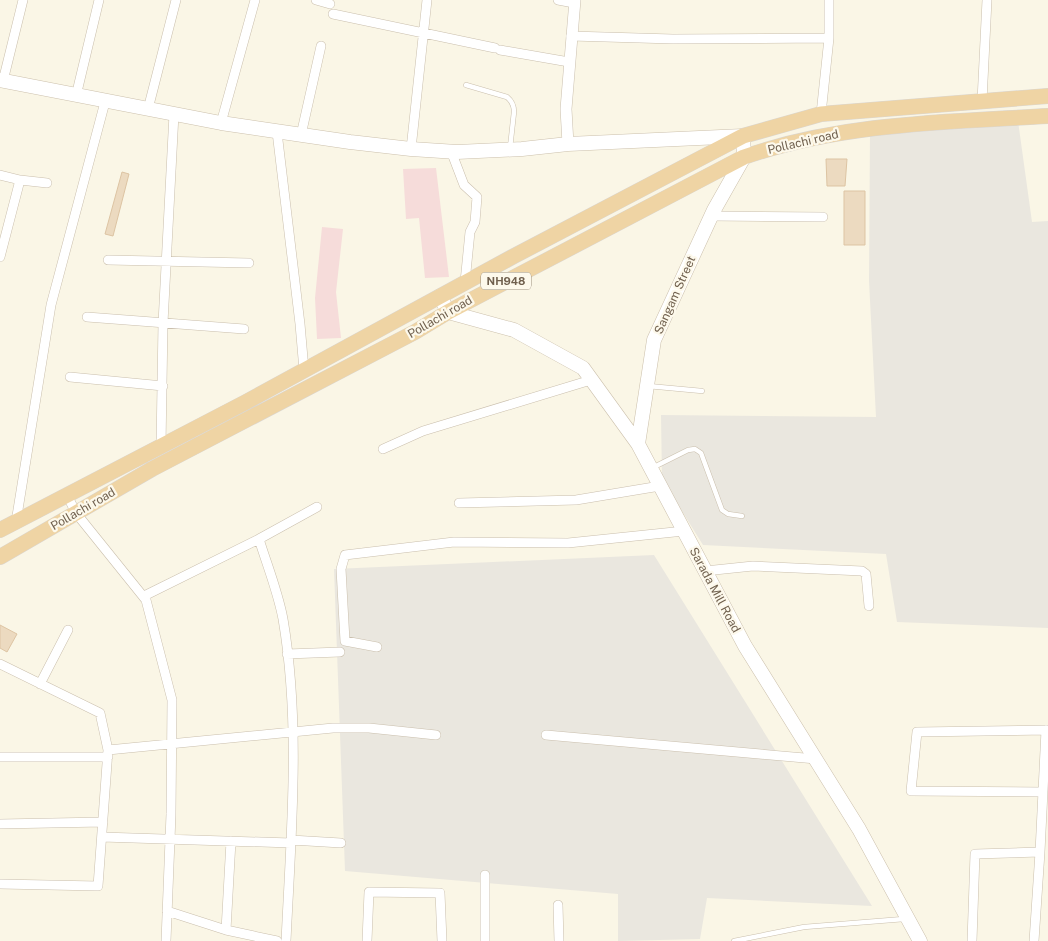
<svg xmlns="http://www.w3.org/2000/svg" width="1048" height="941" font-family="'Public Sans',sans-serif">
  <rect width="100%" height="100%" fill="#faf6e6"/>
  <!-- industrial -->
  <path fill="#eae7df" d="M1018,121L1032,222L1048,221V628L897,622L886,554L703,545L662,479L661,415L876,417L869,281L870,133Z
    M654,555L872,906L707,898L700,939L618,941V894L345,871L334,569Z"/>
  <!-- medical -->
  <path fill="#f6dcda" d="M436,168L449,277L425,278L419,218L406,219L403,169Z
    M322,227L343,229L336,292L341,338L317,339L315,298Z"/>
  <!-- building -->
  <path fill="#ecdac0" stroke="#ddc4a3" d="M826,159H847L845,186H827Z
    M122,172L129,174L113,236L105,234Z
    M844,191H865V245H844Z
    M0,625L17,634L7,652L0,648Z"/>
  <g fill="none" stroke-linecap="round" stroke-linejoin="round">
    <!-- service casing -->
    <g stroke="#cabfad" stroke-width="5.5">
      <path id="service" d="M466,85L507,97C512,101 514,105 514,112L510,148
        M648,386L702,391
        M652,468L688,450L695,449L701,453L722,510L728,514L742,516
        M734,941L804,927L904,919"/>
    </g>
    <!-- minor casing -->
    <g stroke="#cabfad" stroke-width="10">
      <path id="minor" d="M316,0L330,4
        M558,0L574,3
        M333,14L495,48
        M571,36L673,39L829,38
        M500,50L569,62
        M3,81L23,0
        M76,96L99,0
        M982,101L987,0
        M148,109L176,0
        M821,114L829,38V0
        M221,123L255,0
        M277,132L300,324L304,370
        M301,135L321,46
        M411,149L427,0
        M451,151L464,185L477,197L475,222L470,232L465,282
        M0,175L20,180L0,257
        M20,180L47,183
        M711,216L823,217
        M108,260L249,263
        M87,317L244,329
        M70,377L163,386
        M161,446L163,323L174,114
        M383,449L423,431L591,380
        M67,495L76,513L146,600L172,700L171,814L166,941
        M459,503L576,500L660,486
        M16,522L51,305L105,102
        M259,539L317,507
        M705,571L753,566L862,571L866,574L869,606
        M144,596L259,539C267,565 278,592 283,619C301,725 291,834 286,941
        M377,647L345,641L341,569L345,555L454,542L568,543L684,531
        M287,654L340,652
        M0,664L100,713L108,750L333,728H369L436,735
        M40,684L68,630
        M546,735L816,759
        M0,757H108
        M1043,792L911,791L917,732L1048,730
        M0,824L103,822
        M102,837L291,843
        M291,840L341,843
        M0,884L98,886L108,750
        M558,905L559,941
        M167,911L226,930L231,841
        M226,930L277,941
        M367,941L369,892L440,893L442,941
        M485,941V875
        M972,941L975,854L1040,852L1046,730
        M1034,941L1040,852"/>
    </g>
    <!-- tertiary casing -->
    <g stroke="#cabfad" stroke-width="12">
      <path id="tertiary" d="M568,144L566,109L575,0"/>
    </g>
    <!-- secondary casing -->
    <g stroke="#ccc0ac" stroke-width="15">
      <path id="secondary" d="M0,80L221,123L350,142L411,149L457,152L522,149L568,144L743,136L744,157L714,210L654,340L638,444
        M440,296L448,312L514,330L583,368L638,444L745,646L859,829L920,941"/>
    </g>
    <!-- trunk casing -->
    <g stroke="#dad6d1" stroke-width="16">
      <path id="trunk" d="M0,530L246,402L514,256L743,136L821,114L1048,96
        M0,557L152,469L415,332L448,312L744,157C841,123 946,122 1048,116"/>
    </g>
    <!-- service -->
    <use href="#service" stroke="#fff" stroke-width="4.5"/>
    <!-- minor -->
    <use href="#minor" stroke="#fff" stroke-width="9"/>
    <!-- tertiary -->
    <use href="#tertiary" stroke="#fff" stroke-width="11"/>
    <!-- secondary -->
    <use href="#secondary" stroke="#fff" stroke-width="14"/>
    <!-- trunk -->
    <use href="#trunk" stroke="#efd4a4" stroke-width="15"/>
  </g>
  <g text-anchor="middle" stroke-width="4.5" stroke-linejoin="round" paint-order="stroke">
    <!-- shield labels -->
    <rect fill="#fdf9ec" stroke="#9a8e7d" stroke-width="1" x="481" y="272.5" width="50" height="17" rx="4"/>
    <g font-size="11" font-weight="bold" fill="#70604e">
      <text x="506" y="285">NH948</text>
    </g>
    <!-- street labels -->
    <g font-size="12" fill="#70604e" stroke="#fdf9ec">
      <text transform="translate(803 142) rotate(-13)" y="4">Pollachi road</text>
      <text transform="translate(675 295) rotate(-66)" y="4">Sangam Street</text>
      <text transform="translate(440 317) rotate(-30)" y="4">Pollachi road</text>
      <text transform="translate(83 509) rotate(-30)" y="4">Pollachi road</text>
      <text transform="translate(715 590) rotate(62)" y="4">Sarada Mill Road</text>
    </g>
  </g>
</svg>
